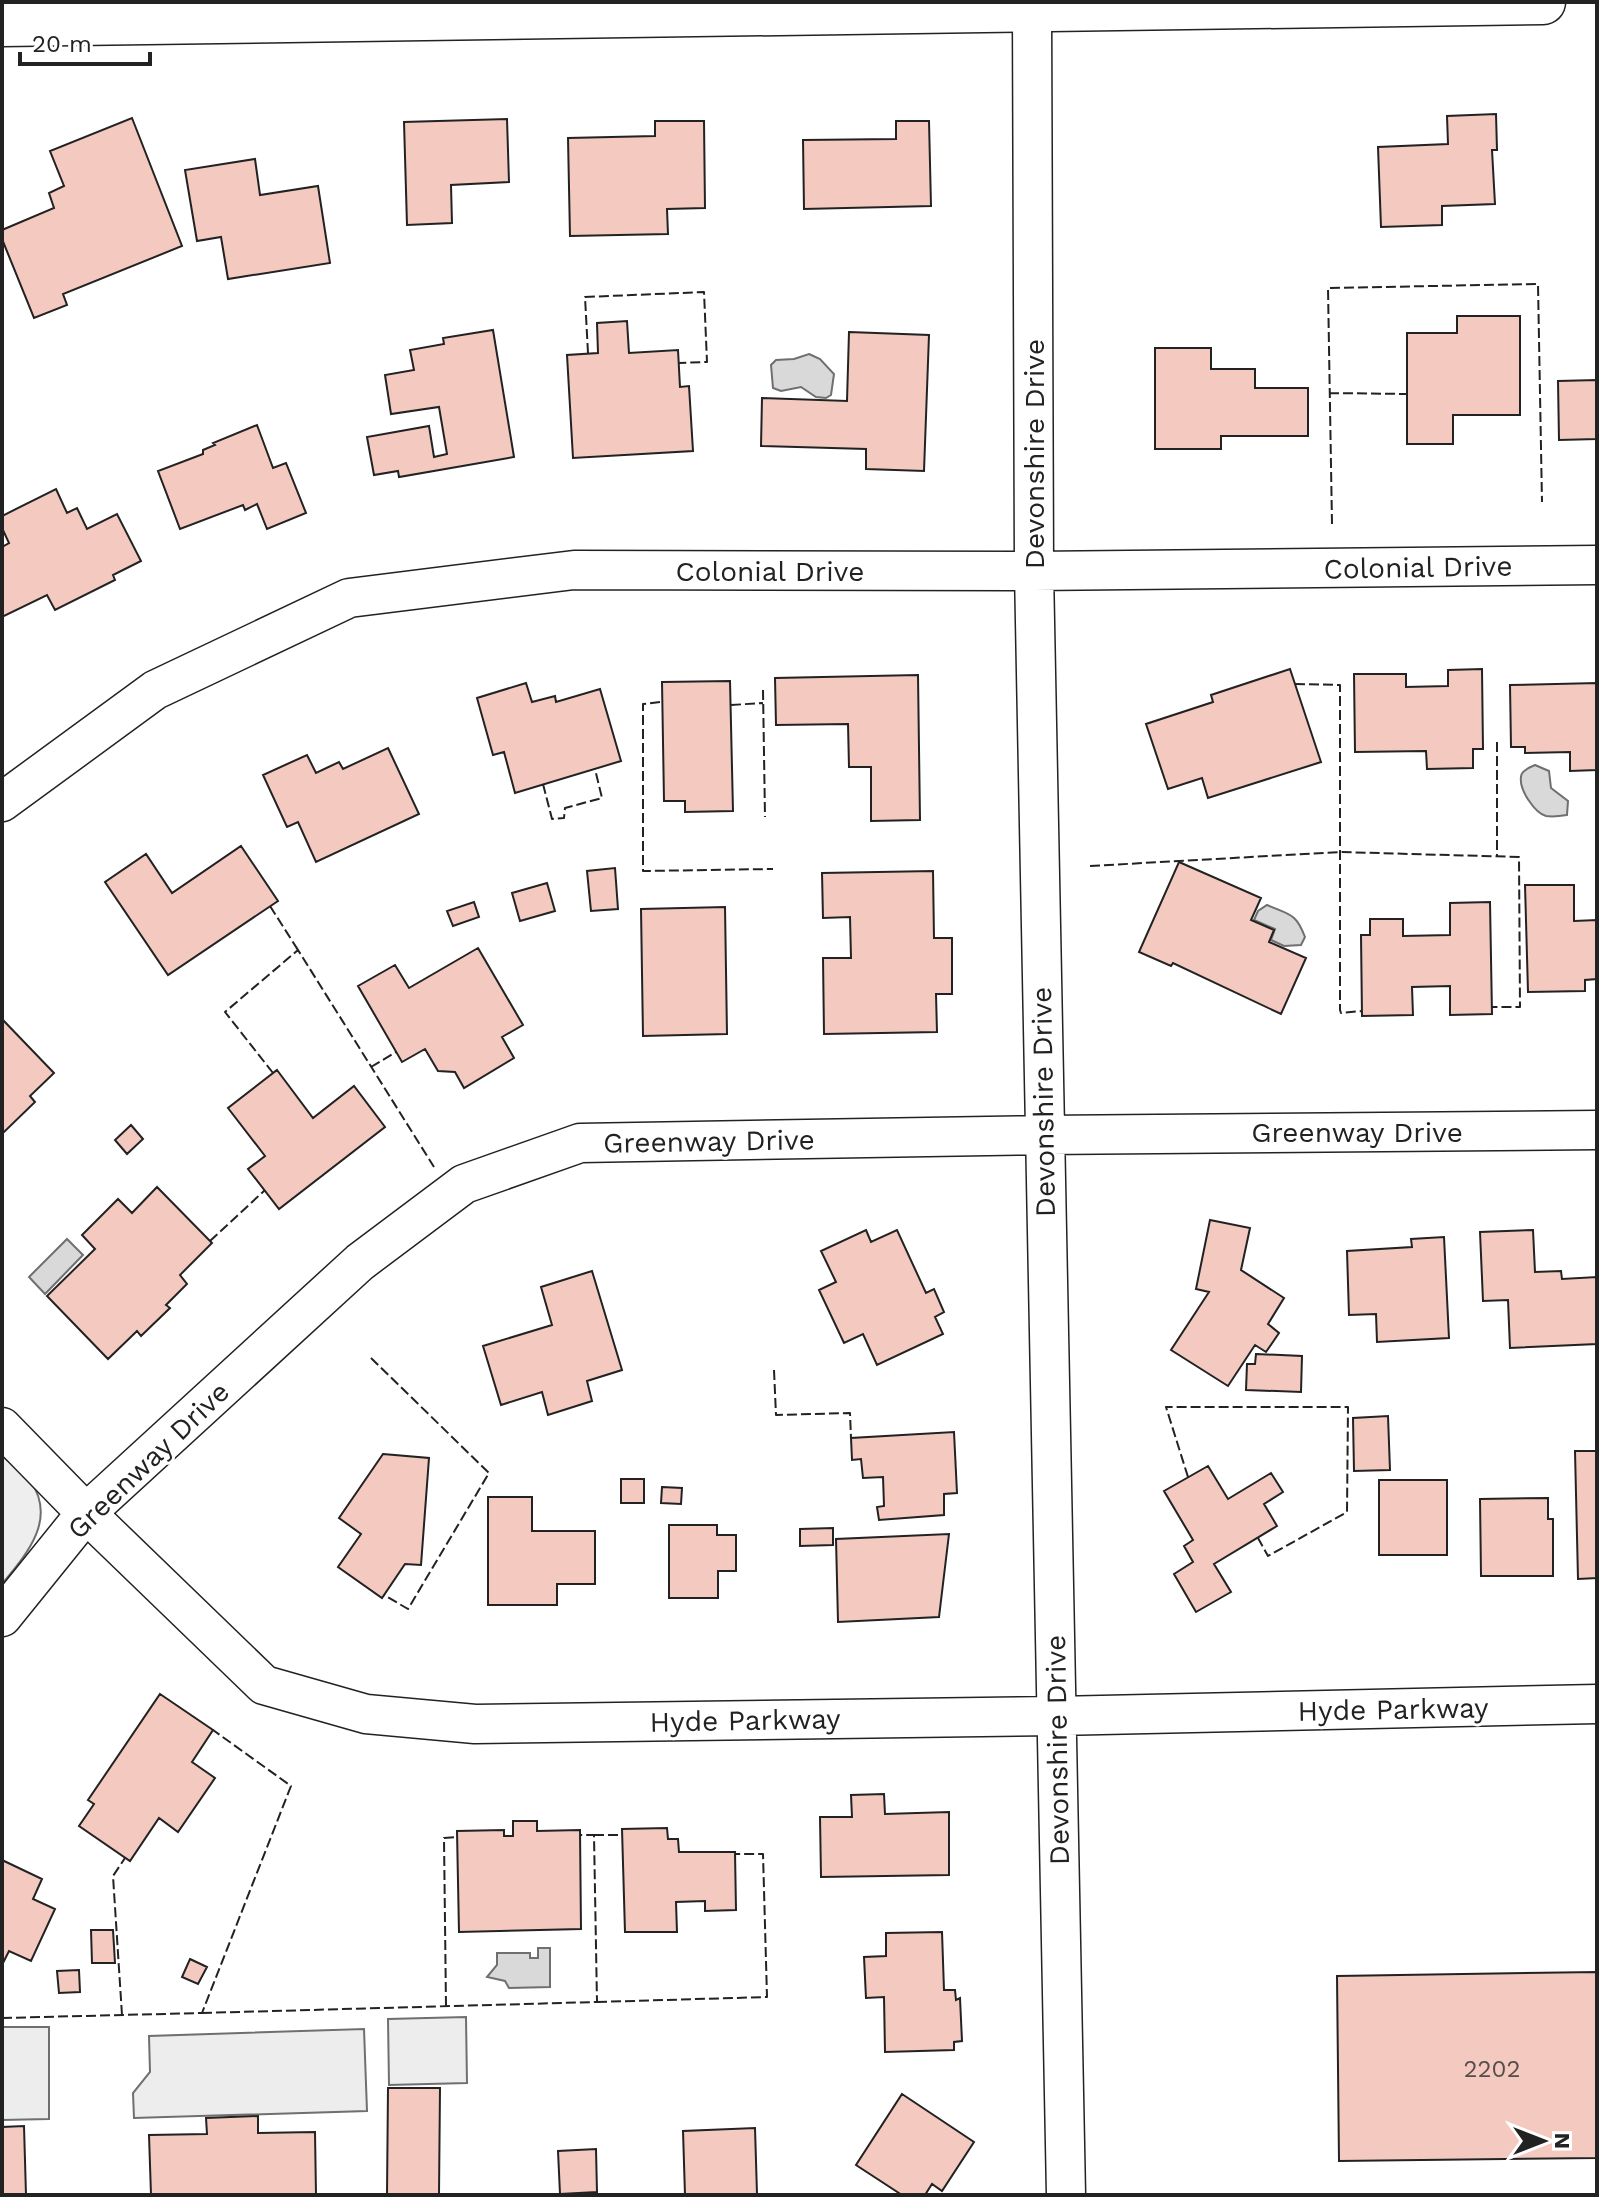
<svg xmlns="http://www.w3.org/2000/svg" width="1599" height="2197" font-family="'Work Sans',sans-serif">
  <rect width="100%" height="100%" fill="#fff"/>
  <!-- green -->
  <path fill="#eee" stroke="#6f6f6f" stroke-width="2" d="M2,1456C11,1463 24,1472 31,1482C57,1520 26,1555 2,1584Z"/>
  <!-- parking -->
  <path fill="#ededed" stroke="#6f6f6f" stroke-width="2" d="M466,2017L467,2083L389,2085L388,2019Z
    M2,2027H49V2119L2,2120Z
    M364,2029L367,2111L134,2118L133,2093L150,2072L149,2036Z"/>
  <!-- water -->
  <path fill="#d9d9d9" stroke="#6f6f6f" stroke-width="2" d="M809,354L820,359L834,374L831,395L826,398L816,397L801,387L781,391L773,388L771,365L776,360L794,359Z
    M1535,765L1549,771L1551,788L1568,801L1567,815C1561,816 1552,817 1546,816C1535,813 1519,790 1521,777C1521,771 1530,767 1535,765Z
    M1267,905C1290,915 1296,913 1305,937L1301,945L1284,946L1271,940L1275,929L1254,920L1258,911Z
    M67,1239L83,1255L45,1294L29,1277Z
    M538,1948H550V1987L509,1988L505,1981L487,1977L497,1965V1953H530V1958H538Z"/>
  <!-- building -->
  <path fill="#f3c9c0" stroke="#222" stroke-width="2" d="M1496,114L1497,150H1492L1495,204L1442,206V225L1381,227L1378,147L1448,144L1447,116Z
    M132,118L182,246L63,294L67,305L34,318L2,239V230L54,208L49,193L64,186L50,151Z
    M507,119L509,182L451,185L452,223L407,225L404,122Z
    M655,121H704L705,208L667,209L668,234L570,236L568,138L655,136Z
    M896,121H929L931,206L804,209L803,140L896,139Z
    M255,159L260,195L318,186L330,263L228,279L221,237L197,241L185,170Z
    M1457,316H1520V415H1453V444H1407V333H1457Z
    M627,321L629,353L678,350L680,387L689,386L693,451L573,458L567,355L598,353L597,323Z
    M493,330L514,457L399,477L398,471L374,475L367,437L429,426L434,457L447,454L439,407L391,414L385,375L414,370L410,350L444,344L443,338Z
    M849,332L929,335L924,471L866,469V449L761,446L762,398L847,401Z
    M1155,348H1211V369H1255V388H1308V436H1221V449H1155Z
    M1597,380V439L1559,440L1558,381Z
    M257,425L273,468L286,463L306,513L267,529L257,504L245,510L243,505L180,529L158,471L203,454V450L215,445L213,443Z
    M56,489L67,513L77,508L87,529L117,514L141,561L113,575L115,580L55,610L47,595L2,617V547L9,543L2,528V516Z
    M1290,669L1321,762L1208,798L1202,778L1168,789L1146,724L1213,702L1211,695Z
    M1482,669L1483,749H1473V768L1427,769L1426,751L1355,752L1354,674H1406V687L1448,686V670Z
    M918,675L920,820L871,821V767H849L848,724L776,725L775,678Z
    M730,681L733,811L685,812V801H664L662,682Z
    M526,683L532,702L555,696L556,702L600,689L621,761L515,793L504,752L493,755L477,698Z
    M1597,683V770L1570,771V752L1525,753V747H1511L1510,685Z
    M388,748L419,814L316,862L298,822L287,827L263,775L307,755L316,773L339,762L343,769Z
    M241,846L278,901L168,975L105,882L146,854L172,893Z
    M1179,862L1261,898L1251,920L1274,930L1269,942L1306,958L1281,1014L1173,963L1171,966L1139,952Z
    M615,868L618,909L591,911L587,871Z
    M933,871L934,938H952V994H936L937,1032L824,1034L823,958H851L850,917L823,918L822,873Z
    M547,883L555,911L520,921L512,893Z
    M1525,885H1574V921L1597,920V979L1585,980V991L1528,992Z
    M474,902L479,917L453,926L447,911Z
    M1490,902L1492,1014L1450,1015V986L1412,987L1413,1015L1362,1016L1361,935H1370V919H1403V936L1450,935V903Z
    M725,907L727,1034L643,1036L641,909Z
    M478,948L523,1025L502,1037L514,1058L464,1088L455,1072L438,1071L425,1049L402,1062L358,986L395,965L409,988Z
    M2,1019L54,1073L30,1096L35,1102L2,1134Z
    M277,1070L313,1118L354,1086L385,1127L279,1209L248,1169L265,1156L228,1108Z
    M131,1125L143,1139L127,1154L115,1140Z
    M157,1187L212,1243L180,1275L187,1284L166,1305L170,1308L141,1336L137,1331L108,1359L47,1296L95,1249L82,1235L118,1199L132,1213Z
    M1210,1220L1250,1228L1241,1270L1284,1298L1268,1324L1279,1333L1266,1352L1255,1345L1228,1386L1171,1350L1209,1292L1196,1289Z
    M866,1230L871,1242L897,1230L926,1293L934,1289L944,1312L935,1317L943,1334L877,1365L863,1334L844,1343L819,1290L836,1282L821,1251Z
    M1533,1230L1535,1272L1561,1271L1562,1279L1597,1277V1344L1510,1348L1508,1300L1483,1301L1480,1232Z
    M1444,1237L1449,1338L1377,1342L1376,1314L1349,1315L1347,1251L1412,1247L1411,1239Z
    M592,1271L622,1370L587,1381L592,1401L548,1415L542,1392L501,1405L483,1346L552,1325L541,1287Z
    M1256,1354L1302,1356L1301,1392L1246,1390L1247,1364H1255Z
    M1388,1416L1390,1470L1354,1471L1353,1418Z
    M954,1432L957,1493L944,1494V1515L879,1520L877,1507L884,1506L883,1477L863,1478L861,1459L852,1460L851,1438Z
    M1575,1451H1597V1578L1578,1579Z
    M383,1454L429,1458L421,1565L405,1564L382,1598L338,1567L361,1534L339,1518Z
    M1208,1466L1228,1499L1271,1473L1283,1492L1264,1504L1277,1526L1214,1564L1231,1592L1196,1612L1174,1574L1193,1562L1184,1546L1193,1540L1164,1491Z
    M621,1479H644V1503H621Z
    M1379,1480H1447V1555H1379Z
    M662,1487L682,1488L681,1504L661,1503Z
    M488,1497H532V1531H595V1584H557V1605H488Z
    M1548,1498V1519H1553V1576H1481L1480,1499Z
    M669,1525H717V1535H736V1571H718V1598H669Z
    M833,1528V1545L800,1546V1529Z
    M949,1534L939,1617L838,1622L836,1539Z
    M160,1694L213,1730L192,1762L215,1778L178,1832L159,1818L130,1861L79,1826L94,1804L88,1800Z
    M884,1794L885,1814L949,1812V1875L821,1877L820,1817H852L851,1795Z
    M513,1821H537V1831L580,1830L581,1929L459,1932L457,1831L504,1830V1836H513Z
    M667,1828L668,1839H678L679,1852H735L736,1910L705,1911V1901L676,1902L677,1932H625L622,1829Z
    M2,1860L42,1879L33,1899L55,1909L31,1961L9,1951L2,1965Z
    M91,1930H113L115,1963H92Z
    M942,1932L944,1990H955L956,2000L960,1998L962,2041L954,2042V2050L885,2052L884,1997L866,1998L864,1957L886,1956V1933Z
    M190,1959L207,1967L198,1984L182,1977Z
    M79,1970L80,1992L59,1993L57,1971Z
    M1597,1972V2158L1339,2161L1337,1976Z
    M388,2088H440L439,2195H387Z
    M902,2094L974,2142L942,2191L932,2184L925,2195H902L856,2165Z
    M258,2116V2133L315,2132L316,2195H151L149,2135L207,2134L206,2118Z
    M24,2126L26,2195H2V2127Z
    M755,2128L757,2194L685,2195L683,2131Z
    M596,2149L597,2192L560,2194L558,2151Z"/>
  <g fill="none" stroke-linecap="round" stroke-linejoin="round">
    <!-- street casing -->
    <g stroke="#222" stroke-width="41">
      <path id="street" d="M1032,9L1034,571L1066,2195
        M2,802L155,690L349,598L574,570L1034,571L1597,565
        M2,1427L86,1513L264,1685L366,1714L475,1724L1056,1716L1597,1704
        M2,1617L86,1513L360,1262L464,1184L580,1143L1043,1135L1597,1130"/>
    </g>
    <!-- secondary casing -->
    <g stroke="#222" stroke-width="47">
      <path id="secondary" d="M2,24L1543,2"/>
    </g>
    <!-- street -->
    <use href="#street" stroke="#fff" stroke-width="38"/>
    <!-- secondary -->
    <use href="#secondary" stroke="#fff" stroke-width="44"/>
    <!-- fence -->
    <path stroke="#222" stroke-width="2" stroke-dasharray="10 4" stroke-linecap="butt" d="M588,353L585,297L704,292L707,362L679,363
      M1329,393L1407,394
      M1332,524L1328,288L1538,284L1542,502
      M1295,684L1340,685V1010L1341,1013L1362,1011
      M763,690L765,817
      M660,702L643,704V871L773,869
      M731,705L763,703
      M1497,742V857
      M543,784L552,819L564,818L565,808L602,798L595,769
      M1090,866L1340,852L1519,857L1520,1007H1492
      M270,906L298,950
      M371,1067L396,1052
      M273,1073L225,1012L298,950L434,1167
      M210,1241L265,1190
      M371,1358L489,1473L408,1609L384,1595
      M774,1370L776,1415L850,1413L851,1438
      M1188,1477L1166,1407H1348L1347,1512L1268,1556L1258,1538
      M594,1835H622
      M597,2002L767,1997L763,1854H735
      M446,2006L444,1838L458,1837
      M202,2013L597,2002L594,1835H580
      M122,2015L113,1876L125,1858
      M2,2018L202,2013L291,1786L213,1730"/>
  </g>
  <g text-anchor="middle" stroke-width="6" stroke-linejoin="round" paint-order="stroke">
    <!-- number labels -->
    <g font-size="24" fill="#564c4a">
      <text x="1492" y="2077">2202</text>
    </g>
    <!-- street labels -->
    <g font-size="28" fill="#222" stroke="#fff">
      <text transform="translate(1034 454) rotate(-90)" y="10">Devonshire Drive</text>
      <text transform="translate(1418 567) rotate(-1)" y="10">Colonial Drive</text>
      <text x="770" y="581">Colonial Drive</text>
      <text transform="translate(1043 1102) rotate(-91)" y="10">Devonshire Drive</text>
      <text x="1357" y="1142">Greenway Drive</text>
      <text transform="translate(709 1141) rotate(-1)" y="10">Greenway Drive</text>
      <text transform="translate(148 1460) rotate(-44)" y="10">Greenway Drive</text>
      <text transform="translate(1393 1709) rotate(-1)" y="10">Hyde Parkway</text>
      <text transform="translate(745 1720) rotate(-1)" y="10">Hyde Parkway</text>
      <text transform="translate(1057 1750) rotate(-91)" y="10">Devonshire Drive</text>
    </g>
  </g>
  <!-- border -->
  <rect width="1599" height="2197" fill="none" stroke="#222222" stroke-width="8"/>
  <!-- north arrow -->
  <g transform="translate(1543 2141) rotate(90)" stroke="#ffffff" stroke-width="6" paint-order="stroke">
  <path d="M0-6L14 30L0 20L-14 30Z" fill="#222222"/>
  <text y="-12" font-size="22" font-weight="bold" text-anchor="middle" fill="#222222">N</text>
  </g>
  <!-- scale -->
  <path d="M20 52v12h130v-12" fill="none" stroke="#222222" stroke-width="4"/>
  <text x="32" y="52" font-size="24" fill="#222222" stroke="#ffffff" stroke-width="6" paint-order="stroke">20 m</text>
</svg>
